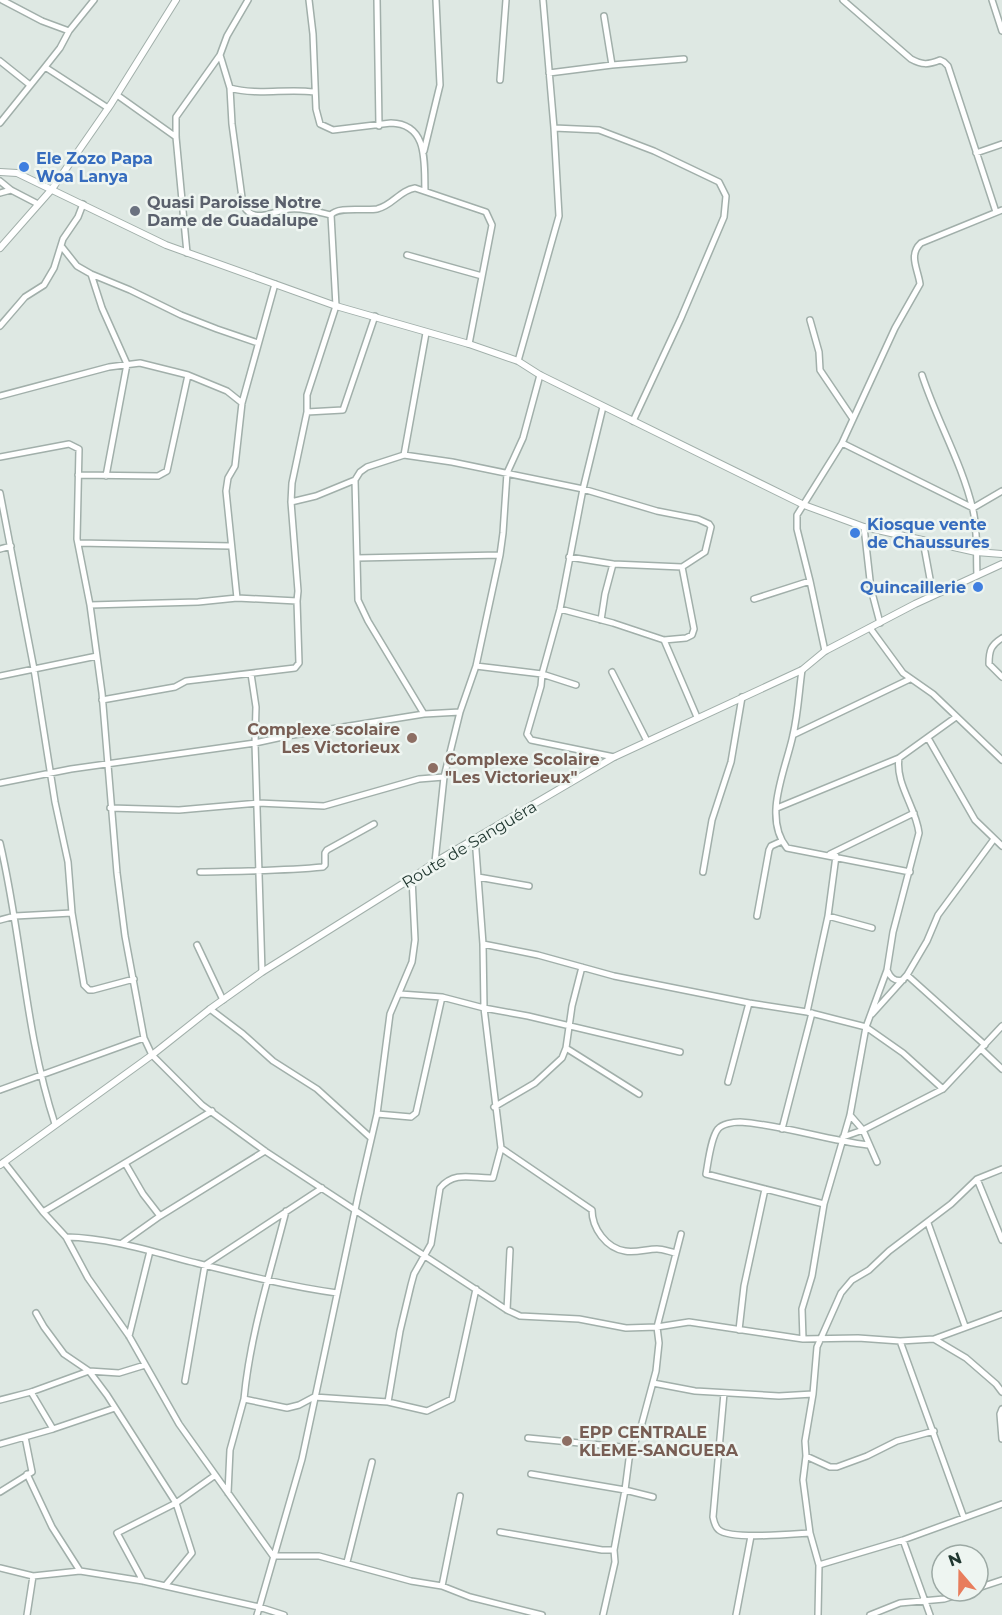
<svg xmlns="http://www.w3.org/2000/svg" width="1002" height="1615" font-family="Montserrat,sans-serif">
  <rect width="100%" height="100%" fill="#dee8e3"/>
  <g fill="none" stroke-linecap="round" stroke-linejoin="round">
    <!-- minor casing -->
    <g stroke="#a1afaa" stroke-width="8">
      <path id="minor" d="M2,0L42,21L69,31
        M94,0L69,31L60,48L45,67L108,108
        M248,0L227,36L220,55L230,88L232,124L243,205C254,225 272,211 289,209C302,207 318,212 331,215
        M309,0L313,34L316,109L320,124L333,130L391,123C429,124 424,164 425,191
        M377,0L379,126
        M843,0L911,59C922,65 928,65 940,60L944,62L948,66L996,212
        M992,0L1002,31
        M604,16L612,65L684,59
        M0,61L30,85
        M549,73L612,65
        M500,80L506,0
        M230,88C258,96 286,88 314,92
        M117,95L176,137
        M0,123L45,67
        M554,128L599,130L654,151L719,182L726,196L724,217L681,318L633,421
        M424,151L440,85L436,0
        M976,153L1002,144
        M0,181L11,190L38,204
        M0,193L11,190
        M62,247L77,266L91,274L130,290L181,315L217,329L258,343
        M187,253L176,137V117L220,55
        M407,255L482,276
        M91,274L102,308L127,364L106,476
        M810,320L819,352L820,370L853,419
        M0,326L25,297L44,285L54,268L63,239L78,217L83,204
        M518,361L559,216L554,128L543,0
        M922,375C937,421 962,463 973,510C978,532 976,554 977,575
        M0,396L109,367L140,363L188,375L227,391L242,403
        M603,407L583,489L560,609L542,674L541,686L527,734L531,740L614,757
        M307,412L343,410L375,316
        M842,443L973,508L1002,491
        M404,455L426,333
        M0,457L69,444L79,449L77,539L90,605L102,693L117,873L125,936L144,1038L152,1055L202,1105L265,1151L507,1310L520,1316L579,1319L626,1328L657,1327L689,1322L803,1339L858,1338L900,1341L934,1339L966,1358L996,1384L1002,1392
        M78,475L158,476L167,471L188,375
        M0,493L34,669L55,802L68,862L72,913L84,985L89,990H93L134,979
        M291,502L316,496L355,480
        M864,527L871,589L880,623
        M923,541L933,595
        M78,543L231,546
        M0,549L11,546
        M569,557L613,564L682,567
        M357,558L500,555
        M237,598L226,491L228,478L235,466L242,403L275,284
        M754,599L810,581
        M90,605L198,602L237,598L297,601
        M601,620L605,594L613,564
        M870,628L903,673L933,694L1002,760
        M1002,638C991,645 989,650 989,664L1002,677
        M664,640L697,717
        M825,651L810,581L797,529V515L842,443L895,328L920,284C918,269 908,255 921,243L1002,210
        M476,666L542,674L576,685
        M802,670C799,691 798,714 793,735C786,769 762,817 787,848L910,872
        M612,672L647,741
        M251,674L256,707L255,743L262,972
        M0,676L97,656
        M102,700L175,687L186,681L295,668L299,663L297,601L298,591L291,502L292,483L307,412V395L336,306L331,215C337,206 365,211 377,209C392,206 400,190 415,188L486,212L492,225L469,344
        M460,712L424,714L368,621L358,600L355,480L360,472L367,467L404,455L452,462L583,489L657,511L698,519L709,524L711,527L705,552L682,567L694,629L692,635L686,638L664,640L613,623L560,609
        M793,735L910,679
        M928,738L975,820L1002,846
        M0,783L71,769L255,743L287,736L424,714
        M110,808L179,810L258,803L324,806L419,779L444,777
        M777,808L899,758L956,717
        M0,843C22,936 25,1033 55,1124
        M830,854L914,813
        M435,862L444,777L460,712L476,666L500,555L503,533L507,473L523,438L540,375
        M200,872C241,871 282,871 323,867L325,865V853L327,850L374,824
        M703,872L712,820L731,762L742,697
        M478,877L529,886
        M757,916L769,850L771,846L782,841
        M828,916L872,928
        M0,920L15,916L72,913
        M483,944L538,955L614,976L749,1003L807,1012L866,1027L903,1053L943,1089
        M197,945L223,1000
        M887,970C890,977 894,982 903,980
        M907,975L985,1045
        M400,994L442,997L484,1008L528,1016L680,1052
        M210,1009L243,1034L273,1061L317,1089L371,1138
        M807,1012L828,916L836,856
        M872,1014L907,975L927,941L938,915L994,839
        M566,1048L639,1094
        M981,1049L1002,1069
        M728,1082L749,1003
        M0,1090L144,1038
        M494,1107L535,1083L562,1058L566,1048L572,1006L582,967
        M377,1114L411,1117L416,1113L442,997
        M850,1115L863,1130L877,1162
        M782,1129L812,1013
        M843,1137L863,1130L943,1089L1002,1026
        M501,1148L592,1210C592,1228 606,1248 625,1251C635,1253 647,1249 657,1249C663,1249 670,1252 676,1253
        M4,1162L43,1212L66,1237L88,1278L129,1336L179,1424L273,1556H319L411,1581L442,1586L470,1597L542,1615
        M125,1163L143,1194L160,1216
        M977,1179L1002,1240
        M824,1204L706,1174C708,1163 711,1137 718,1129C722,1124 733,1122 740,1122C783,1125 825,1140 868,1145
        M43,1212L212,1111
        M928,1223L965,1326
        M66,1237C110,1238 150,1251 192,1262C240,1274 287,1286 337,1293
        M122,1243L160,1216L265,1151
        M507,1310L510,1250
        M36,1313L44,1327L64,1354L89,1371L107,1395L176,1503L192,1553L165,1586
        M739,1330L744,1286L765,1189
        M129,1336L150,1251
        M803,1339L802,1309L812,1276L824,1204L850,1115L866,1027L887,970L893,932L919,833C916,807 895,784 899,758
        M934,1339L1002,1314
        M900,1341L964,1518
        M185,1381L205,1265L322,1188
        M653,1383L695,1391L779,1396L813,1394
        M31,1392L53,1429
        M724,1393L713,1517C714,1522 715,1527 719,1530C731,1540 793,1534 810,1533
        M244,1399C250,1335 270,1274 286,1211
        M0,1400L31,1392L89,1371L119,1373L145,1365
        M388,1402L400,1331L411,1285L414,1274L431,1244L440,1188C455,1170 474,1179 493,1178L501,1148L484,1008L483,944L475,837
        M1002,1409L1000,1414L1002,1439
        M528,1438L632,1448
        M0,1444L53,1429L115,1408
        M806,1456L830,1467H837L867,1456L897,1441L934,1431
        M27,1474L52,1527L80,1571
        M531,1474L625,1490L614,1550L615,1562L603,1615
        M0,1492L32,1472L25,1437
        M228,1493L230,1450L244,1399L287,1408L299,1405L314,1397L388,1402L427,1411L452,1399L476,1289
        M653,1497L625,1490L629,1459L642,1423L656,1371L659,1343L657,1327L681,1234
        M500,1532L602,1550H614
        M903,1540L930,1615
        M347,1562L372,1462
        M819,1565L903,1540L1002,1504
        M0,1568L33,1576L80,1571L143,1581L259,1607L284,1615
        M143,1581L117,1533L176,1503L214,1476
        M442,1586L460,1496
        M978,1588L1002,1580
        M27,1615L33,1576
        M257,1615L302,1459L358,1196L377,1114L390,1014L412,962L415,940L412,878
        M736,1615L751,1536
        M818,1615L819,1565L810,1533L803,1480L806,1456L805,1441L813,1394L817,1347L841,1293L852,1280L869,1270L889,1251L951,1204L977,1179L1002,1169
        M870,1615L900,1603L944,1599L970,1591"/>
    </g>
    <!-- tertiary casing -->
    <g stroke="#a1afaa" stroke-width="8">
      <path id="tertiary" d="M0,172L17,173L166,245L336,306L469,344L518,361L540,375L804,505L864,527L976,552L1002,554
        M0,248L52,189L111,104L176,0
        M0,1165L152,1055L210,1009L262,972L412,878L435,862L614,757L802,670L825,651L915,604L1002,564"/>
    </g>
    <!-- minor -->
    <use href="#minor" stroke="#fff" stroke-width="5"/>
    <!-- tertiary -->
    <use href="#tertiary" stroke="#fff" stroke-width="6"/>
  </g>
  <!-- markers -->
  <g fill="#3f7fe0" stroke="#eef5f1" stroke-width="2">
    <circle cx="24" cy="167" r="6"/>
    <circle cx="855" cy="533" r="6"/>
    <circle cx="978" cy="587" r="6"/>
  </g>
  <circle fill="#6b7280" stroke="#eef5f1" stroke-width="2" cx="135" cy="211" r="6"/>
  <g fill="#8d6e63" stroke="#eef5f1" stroke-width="2">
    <circle cx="412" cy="738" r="6"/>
    <circle cx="433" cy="768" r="6"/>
    <circle cx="567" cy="1441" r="6"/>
  </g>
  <g text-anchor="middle" stroke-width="5" stroke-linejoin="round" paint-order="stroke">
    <!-- shop labels -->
    <g font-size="16" font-weight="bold" fill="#366cbe" stroke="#eef5f1" text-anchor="start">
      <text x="36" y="164">Ele Zozo Papa<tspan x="36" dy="18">Woa Lanya</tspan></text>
      <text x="867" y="530">Kiosque vente<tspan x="867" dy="18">de Chaussures</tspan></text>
      <text x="966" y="593" text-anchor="end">Quincaillerie</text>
    </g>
    <!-- worship labels -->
    <g font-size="16" font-weight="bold" fill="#5b616d" stroke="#eef5f1" text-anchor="start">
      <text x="147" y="208">Quasi Paroisse Notre<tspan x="147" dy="18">Dame de Guadalupe</tspan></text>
    </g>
    <!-- education labels -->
    <g font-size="16" font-weight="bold" fill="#785e54" stroke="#eef5f1" text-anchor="start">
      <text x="400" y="735" text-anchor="end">Complexe scolaire<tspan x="400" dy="18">Les Victorieux</tspan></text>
      <text x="445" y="765">Complexe Scolaire<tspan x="445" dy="18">"Les Victorieux"</tspan></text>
      <text x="579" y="1438">EPP CENTRALE<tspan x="579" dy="18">KLEME-SANGUERA</tspan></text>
    </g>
    <!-- street labels -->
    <g font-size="16" fill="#203730" stroke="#eef5f1">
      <text transform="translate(469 844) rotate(-31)" y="6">Route de Sanguéra</text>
    </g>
  </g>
  <!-- north arrow -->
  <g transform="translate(960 1573) rotate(340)"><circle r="28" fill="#eef5f1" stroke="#9ca9a4" stroke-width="1.5"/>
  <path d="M0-4.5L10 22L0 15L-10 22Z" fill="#e87d5c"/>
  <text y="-9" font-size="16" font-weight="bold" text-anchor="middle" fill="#203730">N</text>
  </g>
</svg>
